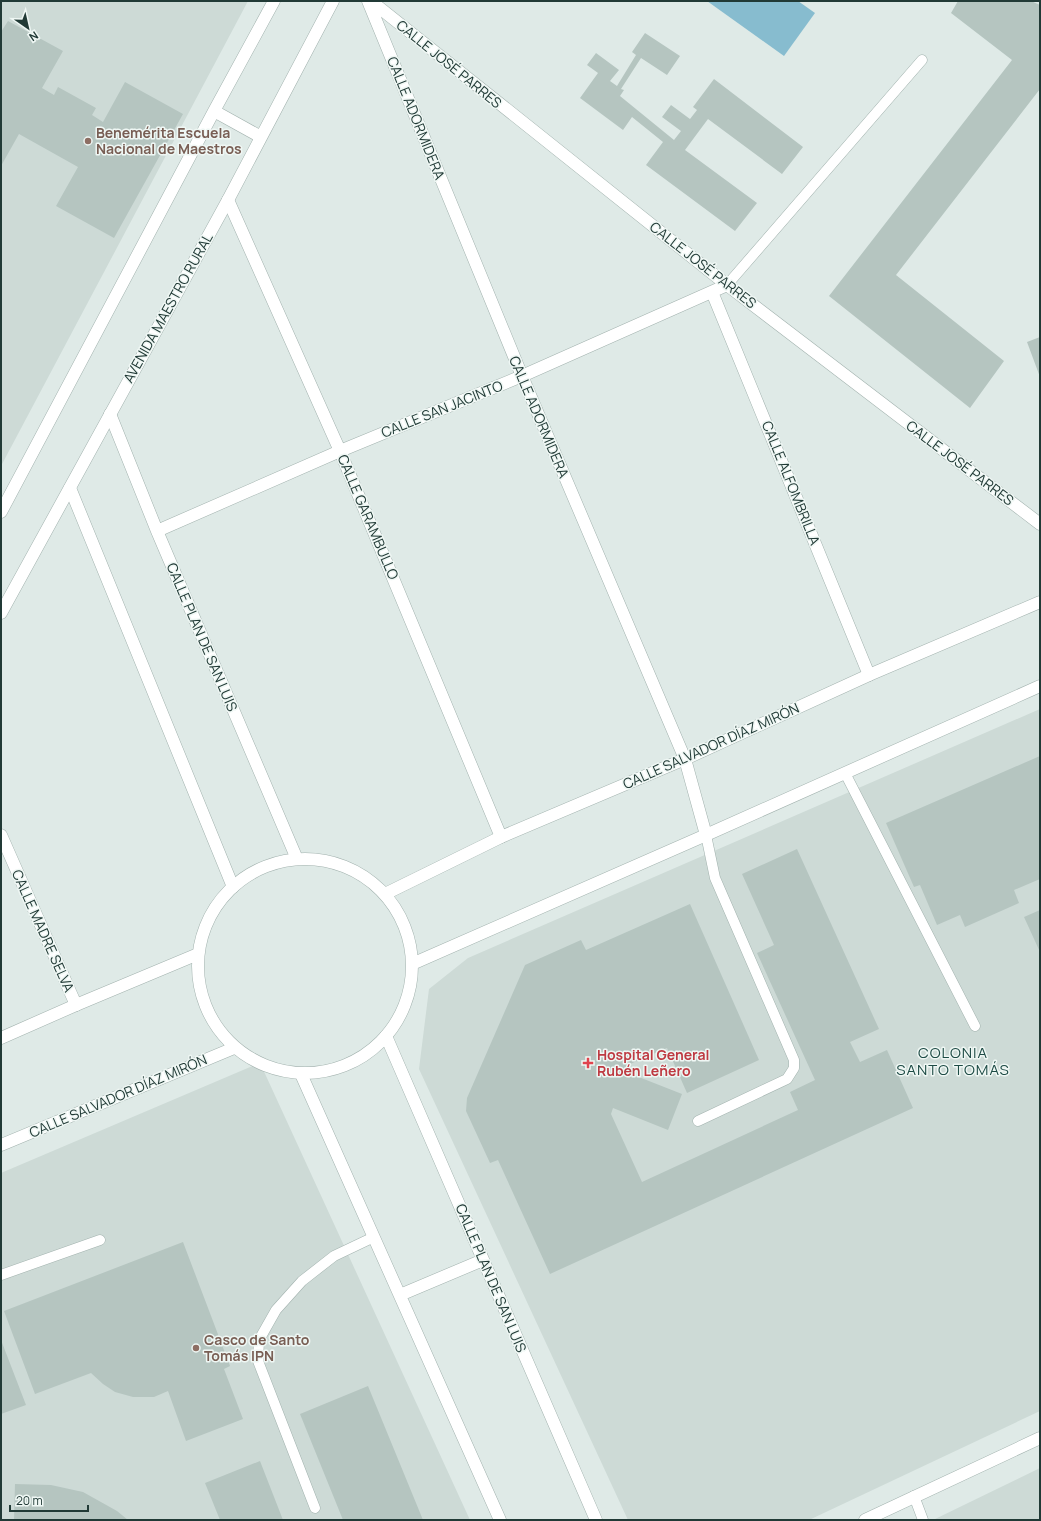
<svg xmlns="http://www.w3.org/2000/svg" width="1041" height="1521" font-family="Manrope,sans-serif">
  <rect width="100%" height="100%" fill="#dfeae7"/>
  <!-- built -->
  <path fill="#cddad6" d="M1,1H248L1,466Z
    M1040,709V1411L809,1520H628L419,1069L429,989L468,958Z
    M257,1064L258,1066L261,1065L470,1520H1V1173Z
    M1040,1468V1520H933Z"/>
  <!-- water -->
  <path fill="#87bccf" d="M707,1H798L815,13L784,56Z"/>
  <!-- building -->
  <path fill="#b5c5c0" d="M958,1H1031L1040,5V89L896,275L1004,361L970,408L829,296L1012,60L951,13Z
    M8,21L63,51L42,88L54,95L58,87L96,108L92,115L103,122L125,82L183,114L114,238L56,206L78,167L19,134L1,166V32Z
    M645,33L680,56L667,75L641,58L621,89L624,90L620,96L674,140L681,131L662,117L671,105L690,119L697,110L693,107L714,79L803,147L782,174L708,119L685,150L757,203L735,231L646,165L663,142L632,117L623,130L580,98L598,73L587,65L596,53L619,70L610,81L617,86L636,55L632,52Z
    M1040,337V377L1027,342Z
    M1040,756V879L1014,890L1019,903L965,927L960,915L937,925L920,885L914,887L886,823Z
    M797,849L879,1029L850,1042L860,1062L887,1050L913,1108L550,1274L498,1160L490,1163L466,1111L467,1098L525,965L581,940L586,950L690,904L759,1060L687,1093L667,1048L630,1064L626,1072L682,1094L668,1130L613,1108L611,1114L642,1182L798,1110L790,1092L815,1080L757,953L774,945L742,874Z
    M1040,910V952L1024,917Z
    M183,1242L230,1366L224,1369L243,1419L186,1441L168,1391L154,1397H133L115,1392L103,1384L91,1373L35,1394L4,1311Z
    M1,1340L26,1405L1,1414Z
    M368,1386L423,1520H343L300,1414Z
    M260,1461L283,1520H220L205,1483Z
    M15,1484L51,1485L83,1492L117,1511L128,1520H14Z"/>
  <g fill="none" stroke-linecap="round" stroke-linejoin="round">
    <!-- service casing -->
    <g stroke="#a2b2ae" stroke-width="11">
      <path id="service" d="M727,285L922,60
        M845,773L975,1026
        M698,1121L787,1079L794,1068V1060L715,878L706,835
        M1,1275L100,1240
        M914,1496L923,1520
        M315,1508L258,1361L259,1340L276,1310L302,1281L334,1256L374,1237"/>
    </g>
    <!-- minor casing -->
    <g stroke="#a2b2ae" stroke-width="13">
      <path id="minor" d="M368,1L522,376L685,759L706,835
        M371,1L727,285L1040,524
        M228,200L340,451L501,837
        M712,292L869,675
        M110,414L157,531L297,859
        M70,488L233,887
        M157,531L340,451L522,376L727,285
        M1,835L76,1005
        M386,1036L596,1520
        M301,1074L500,1520
        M400,1295L483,1260
        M865,1520L1040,1438"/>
    </g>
    <!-- tertiary casing -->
    <g stroke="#a2b2ae" stroke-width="13">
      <path id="tertiary" d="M214,111L261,137
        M1,512L214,111L274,1
        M1,613L228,200L333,1
        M198 966a107 107 0 1 1 214 0a107 107 0 1 1-214 0Z
        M385,894L501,837L685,759L869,675L1040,602
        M412,964L706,835L1040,686
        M1,1038L76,1005L198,954
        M1,1145L234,1048"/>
    </g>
    <!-- service -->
    <use href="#service" stroke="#fff" stroke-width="10"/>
    <!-- minor -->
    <use href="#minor" stroke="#fff" stroke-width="12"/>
    <!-- tertiary -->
    <use href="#tertiary" stroke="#fff" stroke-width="12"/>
  </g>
  <!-- markers -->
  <g fill="#8d6e63" stroke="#eff7f4" stroke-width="1.5">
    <circle cx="88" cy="141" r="4"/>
    <circle cx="196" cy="1348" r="4"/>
  </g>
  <path fill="#e0444e" stroke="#eff7f4" stroke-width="1.5" d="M586 1057h4v4h4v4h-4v4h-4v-4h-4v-4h4z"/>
  <g text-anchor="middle" stroke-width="3" stroke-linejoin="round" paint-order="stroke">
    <!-- street labels -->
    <g font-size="14" fill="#213a36" stroke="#eff7f4">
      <text transform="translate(449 64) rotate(39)" y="5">CALLE JOSÉ PARRES</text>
      <text transform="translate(416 118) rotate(68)" y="5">CALLE ADORMIDERA</text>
      <text transform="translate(703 265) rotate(38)" y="5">CALLE JOSÉ PARRES</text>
      <text transform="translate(168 308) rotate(-61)" y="5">AVENIDA MAESTRO RURAL</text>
      <text transform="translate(442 409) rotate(-22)" y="5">CALLE SAN JACINTO</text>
      <text transform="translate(539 417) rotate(67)" y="5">CALLE ADORMIDERA</text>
      <text transform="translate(960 463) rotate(37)" y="5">CALLE JOSÉ PARRES</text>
      <text transform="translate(791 483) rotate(68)" y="5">CALLE ALFOMBRILLA</text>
      <text transform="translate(368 517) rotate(67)" y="5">CALLE GARAMBULLO</text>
      <text transform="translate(202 637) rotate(67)" y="5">CALLE PLAN DE SAN LUIS</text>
      <text transform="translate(711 746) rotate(-24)" y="5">CALLE SALVADOR DÍAZ MIRÓN</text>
      <text transform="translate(43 931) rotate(66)" y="5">CALLE MADRE SELVA</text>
      <text transform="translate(118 1096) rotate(-23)" y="5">CALLE SALVADOR DÍAZ MIRÓN</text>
      <text transform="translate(491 1278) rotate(67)" y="5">CALLE PLAN DE SAN LUIS</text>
    </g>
    <!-- education labels -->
    <g font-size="14" font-weight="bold" fill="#785e54" stroke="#eff7f4" text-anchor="start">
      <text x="96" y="138">Benemérita Escuela<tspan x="96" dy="16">Nacional de Maestros</tspan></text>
      <text x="204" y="1345">Casco de Santo<tspan x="204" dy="16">Tomás IPN</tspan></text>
    </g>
    <!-- health labels -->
    <g font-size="14" font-weight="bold" fill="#be3a42" stroke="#eff7f4" text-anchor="start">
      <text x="597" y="1060">Hospital General<tspan x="597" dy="16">Rubén Leñero</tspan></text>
    </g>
    <!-- neighbourhood labels -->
    <g font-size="15" letter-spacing="1" fill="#1d4b45" stroke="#eff7f4">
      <text x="953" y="1058">COLONIA<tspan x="953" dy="17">SANTO TOMÁS</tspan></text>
    </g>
  </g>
  <!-- border -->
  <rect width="1041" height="1521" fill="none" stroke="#213a36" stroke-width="4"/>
  <!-- north arrow -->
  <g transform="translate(28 28) rotate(146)" stroke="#eff7f4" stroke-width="3" paint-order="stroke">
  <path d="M0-3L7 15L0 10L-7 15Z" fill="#213a36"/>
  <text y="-6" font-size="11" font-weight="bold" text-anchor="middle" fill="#213a36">N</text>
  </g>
  <!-- scale -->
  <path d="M10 1505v6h78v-6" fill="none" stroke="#213a36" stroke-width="2"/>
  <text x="16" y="1505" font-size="12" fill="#213a36" stroke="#eff7f4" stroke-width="3" paint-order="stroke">20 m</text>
</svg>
